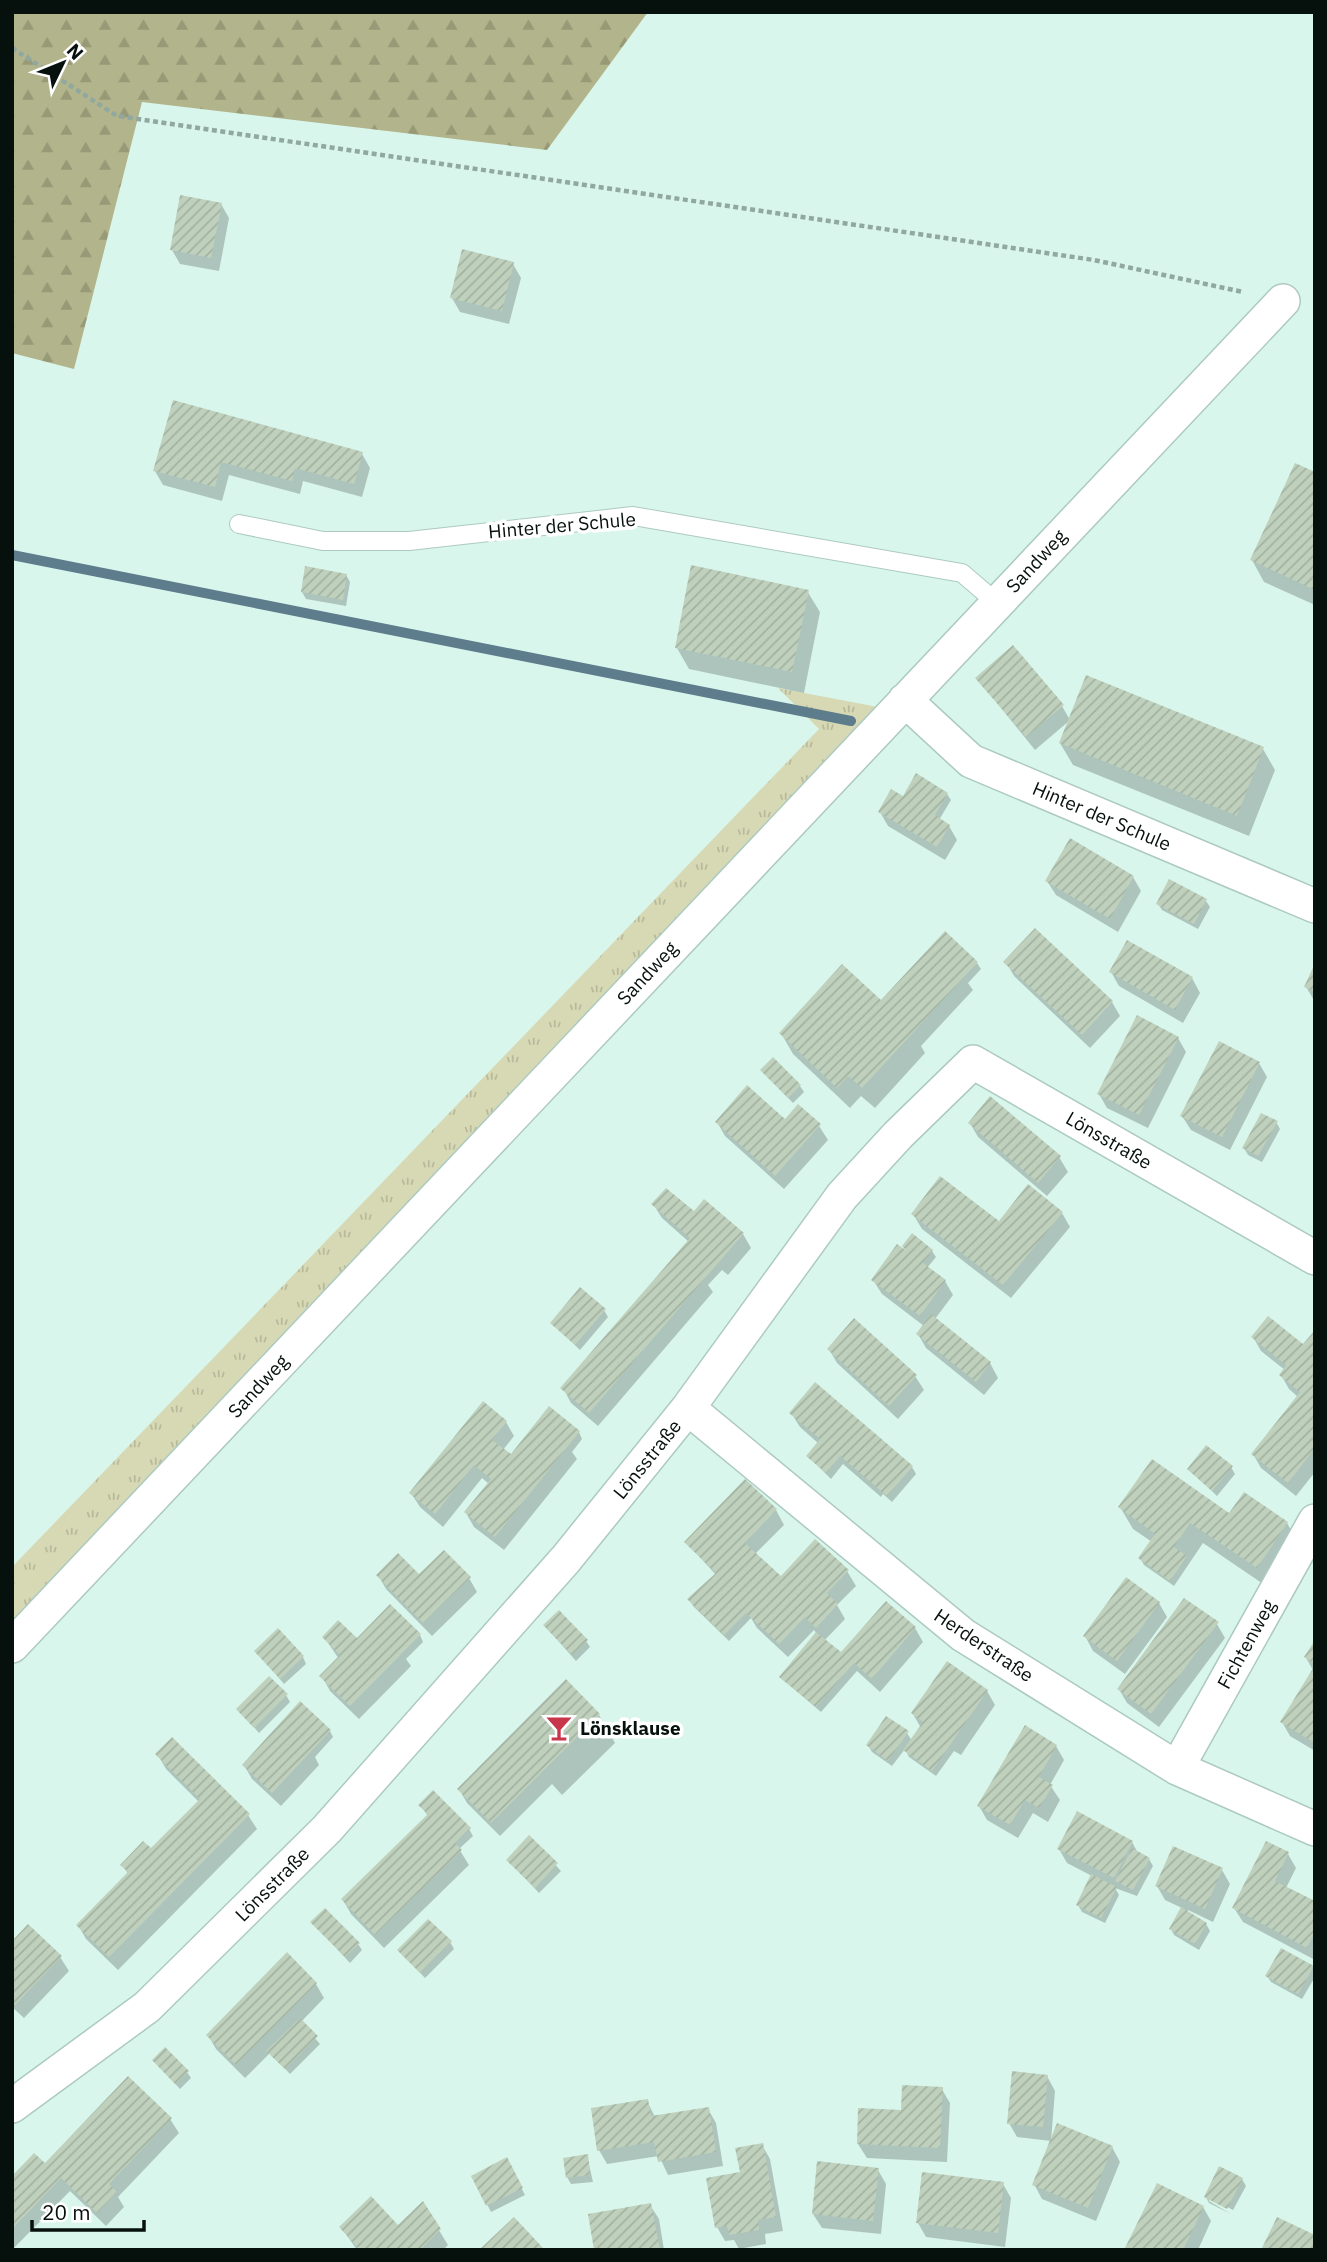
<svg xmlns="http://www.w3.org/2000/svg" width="1327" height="2262" font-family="'IBM Plex Sans',sans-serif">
  <defs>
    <pattern id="grass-tufts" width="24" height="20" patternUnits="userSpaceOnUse" patternTransform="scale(1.75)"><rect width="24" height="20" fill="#d7d9b5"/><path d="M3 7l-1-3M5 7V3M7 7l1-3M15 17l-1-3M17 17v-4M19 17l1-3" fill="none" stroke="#b7b99a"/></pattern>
    <pattern id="forest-firs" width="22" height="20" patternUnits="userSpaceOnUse" patternTransform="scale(1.75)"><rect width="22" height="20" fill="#b2b48b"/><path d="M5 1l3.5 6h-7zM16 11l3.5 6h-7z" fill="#989a77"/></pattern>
    <pattern id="building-hatch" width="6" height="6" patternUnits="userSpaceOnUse" patternTransform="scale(1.75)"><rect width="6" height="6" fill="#bfd1bd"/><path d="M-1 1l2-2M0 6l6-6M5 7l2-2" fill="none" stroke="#a3b2a1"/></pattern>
  </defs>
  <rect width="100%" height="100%" fill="#d9f6ec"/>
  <!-- grass -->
  <path fill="url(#grass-tufts)" d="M778,688L878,707L12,1622V1567L819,729Z"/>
  <!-- forest -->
  <path fill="url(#forest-firs)" d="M12,12H648L547,150L142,102L74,369L12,353Z"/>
  <!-- shadow -->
  <path fill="#0003" d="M221,204L229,218L219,271L180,264L172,250Z
    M513,264L521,278L509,324L460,312L452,298Z
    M174,403L362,454L370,468L362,497L303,481L300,494L229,475L222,501L163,485L155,471Z
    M1315,474V605L1264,582L1252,560Z
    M346,575L350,582L346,606L306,599L302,592Z
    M807,591L820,612L804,693L689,669L677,648Z
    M997,703L1062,706L1070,720L1263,749L1275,770L1249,836L1073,765L1060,743L1069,721L1035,750Z
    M947,794L951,800L939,820L949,826L957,840L945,860L888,826L880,812L908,801Z
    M1133,877L1141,891L1118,932L1056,895L1047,881Z
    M1206,901L1210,907L1198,929L1162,910L1158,904Z
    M1006,962L1112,1002L1120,1016L1090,1048L1014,976Z
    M977,963L981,969L968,983L973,990L921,1046L925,1053L875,1108L861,1096L850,1108L793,1054L781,1033L887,1008Z
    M1315,968V1002L1306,987Z
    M1111,972L1192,978L1200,993L1183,1023L1119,986Z
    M1178,1038L1186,1052L1148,1128L1107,1108L1099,1094Z
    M1259,1063L1267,1077L1230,1150L1191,1130L1182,1116Z
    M762,1071L800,1086L804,1092L793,1103Z
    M785,1121L819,1126L828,1140L784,1189L725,1136L717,1122Z
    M1276,1122L1280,1129L1262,1162L1248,1155L1244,1148Z
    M970,1123L1059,1157L1068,1172L1047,1196L978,1137Z
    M653,1204L694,1214L743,1234L751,1248L728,1275L722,1270L708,1285L713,1292L598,1426L571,1403L563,1388L689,1242L662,1218Z
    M1062,1213L1070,1227L1011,1298L922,1229L913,1214L999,1224Z
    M904,1246L932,1251L936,1257L927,1268L945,1281L953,1295L935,1319L990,1363L998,1378L984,1395L926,1348L918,1334L924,1326L882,1294L873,1280L909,1255Z
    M604,1310L608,1317L580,1350L552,1323Z
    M1315,1332V1472L1296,1496L1261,1468L1253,1454L1298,1397L1289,1389L1281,1375L1285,1370L1261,1351L1253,1337L1304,1347Z
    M829,1349L915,1376L924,1390L898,1419L837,1363Z
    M791,1413L912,1467L916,1474L892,1502L883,1494L881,1497L843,1464L831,1479L808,1456L819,1444L800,1427Z
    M506,1422L514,1436L503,1450L511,1457L579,1432L582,1439L572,1452L577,1459L504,1550L474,1527L466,1513L489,1484L482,1478L443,1527L420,1507L411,1493Z
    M1231,1467L1235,1474L1217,1496L1189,1469Z
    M745,1481L776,1510L784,1525L755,1554L781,1579L847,1571L856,1586L837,1605L845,1619L824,1641L848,1660L886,1603L915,1628L923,1642L880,1692L857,1671L821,1712L781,1678L817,1634L814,1630L788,1657L757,1628L751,1618L729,1641L693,1606L690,1600L716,1575L686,1542Z
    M1120,1507L1287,1523L1299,1544L1269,1588L1203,1543L1174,1586L1144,1565L1140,1558L1152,1542L1133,1529Z
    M378,1575L469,1578L477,1592L432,1636L386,1589Z
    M1159,1603L1167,1617L1125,1674L1093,1651L1085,1636Z
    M1217,1624L1225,1638L1159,1727L1127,1703L1119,1689Z
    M545,1626L586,1641L590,1647L576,1661Z
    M420,1635L423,1642L406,1659L411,1666L359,1719L330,1691L322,1676L339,1659L324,1637L357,1640Z
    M1315,1644V1751L1290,1736L1282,1722L1313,1670L1306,1658Z
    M256,1651L303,1657L306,1664L284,1684Z
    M566,1682L599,1715L615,1743L562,1795L552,1784L500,1836L467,1803L459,1789Z
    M987,1691L995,1705L961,1755L954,1751L936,1776L909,1757L905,1749L892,1766L872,1752L868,1745L907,1733L912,1741L921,1728L913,1714Z
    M286,1695L290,1702L259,1733L238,1709Z
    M330,1731L333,1737L315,1757L319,1765L281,1806L252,1779L244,1765Z
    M1056,1746L1064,1760L1050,1785L1060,1800L1048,1822L1033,1813L1018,1838L987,1820L979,1806Z
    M158,1755L248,1815L257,1829L118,1970L86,1939L78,1925L128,1874L123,1865L151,1851L199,1802L166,1769Z
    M420,1805L469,1829L473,1836L459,1849L469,1865L384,1948L351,1914L343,1900L428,1816Z
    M529,1837L561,1871L539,1893L508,1860Z
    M1132,1842L1138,1853L1149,1859L1153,1866L1137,1896L1115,1888L1119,1895L1105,1923L1082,1912L1078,1905L1092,1876L1067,1863L1059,1849Z
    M1288,1854L1296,1868L1286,1888L1315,1903V1960L1243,1922L1234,1908Z
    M1222,1870L1230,1884L1213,1922L1188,1910L1187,1913L1206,1924L1210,1931L1199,1950L1174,1935L1171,1929L1182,1908L1165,1900L1157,1886Z
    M312,1922L358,1944L362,1950L350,1963Z
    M450,1942L454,1949L425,1978L399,1950Z
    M12,1943L60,1957L69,1971L24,2018L12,2007Z
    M1313,1967L1315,1977L1302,1999L1271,1982L1267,1976Z
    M316,1984L324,1998L301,2022L320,2044L290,2074L270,2053L245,2078L216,2049L208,2035Z
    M154,2061L187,2072L191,2078L180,2089Z
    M1047,2076L1055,2091L1051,2141L1017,2137L1009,2123Z
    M941,2088L950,2103L947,2162L867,2158L858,2144Z
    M647,2101L655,2117L708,2109L716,2123L723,2166L668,2175L659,2156L607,2164L599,2150Z
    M170,2119L179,2133L118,2197L124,2207L106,2226L70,2191L12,2250V2179Z
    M762,2145L770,2159L783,2231L765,2234L766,2244L739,2249L734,2240L725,2241L717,2227L742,2173Z
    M1112,2147L1120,2162L1096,2221L1042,2199L1034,2184Z
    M587,2156L593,2182L571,2184L567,2177Z
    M507,2160L525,2195L491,2212L473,2176Z
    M878,2170L886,2184L881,2234L822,2228L813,2214Z
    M1242,2179L1246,2186L1233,2210L1209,2197V2201L1231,2214L1209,2203L1206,2197Z
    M1003,2184L1011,2198L1005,2247L926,2237L918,2223Z
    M423,2204L448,2245L443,2250H357L341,2227H398Z
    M650,2205L659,2219L664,2250H596Z
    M1203,2207L1211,2221L1198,2250H1126Z"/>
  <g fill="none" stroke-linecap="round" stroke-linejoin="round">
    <!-- stream -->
    <path stroke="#5d7c8c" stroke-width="10" d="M12,555L851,721"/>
  </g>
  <!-- building -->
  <path fill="url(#building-hatch)" d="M180,195L222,203L211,258L170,250Z
    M462,249L514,262L502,311L450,298Z
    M173,400L363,452L354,484L295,468L292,481L221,462L215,487L153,471Z
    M1295,463L1315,472V590L1250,560Z
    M691,565L809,590L792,672L675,648Z
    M305,566L347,574L343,600L301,592Z
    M1013,645L1064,705L1026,737L975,678Z
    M1086,675L1264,747L1237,816L1059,743Z
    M916,773L948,793L935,815L950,825L937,847L878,812L891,789L903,796Z
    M1070,838L1134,876L1110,919L1045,881Z
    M1169,879L1207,899L1194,924L1156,904Z
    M1035,928L1113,1001L1082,1035L1003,962Z
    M945,931L978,962L862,1088L848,1076L837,1088L779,1033L842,964L881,1000Z
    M1127,940L1193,977L1175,1010L1109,972Z
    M1315,963V992L1304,987Z
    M1137,1015L1179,1037L1139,1115L1097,1094Z
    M1219,1041L1260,1062L1222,1137L1180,1116Z
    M773,1057L801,1085L788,1098L760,1070Z
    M747,1085L785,1119L798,1104L821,1124L775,1176L715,1122Z
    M990,1096L1061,1156L1038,1183L968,1123Z
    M1261,1113L1278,1121L1258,1156L1242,1148Z
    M940,1176L999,1221L1028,1184L1063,1212L1003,1285L911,1214Z
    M666,1188L694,1211L704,1199L744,1233L589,1413L560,1388L690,1238L651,1204Z
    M912,1233L933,1250L923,1263L946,1280L920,1316L871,1280L897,1244L907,1251L902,1246Z
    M580,1287L606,1309L575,1345L550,1323Z
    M931,1314L991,1362L976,1382L916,1334Z
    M1268,1316L1303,1344L1315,1330V1448L1288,1483L1251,1454L1300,1392L1279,1375L1286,1365L1251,1337Z
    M854,1318L917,1375L889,1406L827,1349Z
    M815,1382L913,1466L887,1496L840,1456L826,1473L806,1456L820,1439L789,1413Z
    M483,1401L507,1421L492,1440L511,1454L549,1406L580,1431L495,1537L464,1512L491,1479L474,1465L435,1514L409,1493Z
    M1206,1445L1233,1466L1212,1491L1187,1469Z
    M1152,1459L1229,1513L1244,1492L1288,1522L1257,1568L1190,1523L1174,1547L1187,1556L1170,1581L1138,1558L1155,1534L1118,1507Z
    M745,1479L777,1509L745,1543L781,1576L815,1539L849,1570L827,1593L838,1604L816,1628L805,1617L779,1644L746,1613L724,1635L687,1599L716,1573L684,1542Z
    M444,1550L471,1577L423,1623L376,1575L398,1553L419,1574Z
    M1126,1577L1160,1602L1117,1661L1083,1636Z
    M1184,1598L1219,1622L1151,1714L1117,1689Z
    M886,1601L916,1627L872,1679L854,1663L816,1707L779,1677L816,1632L841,1652Z
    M390,1604L421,1634L350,1706L319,1676L340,1655L322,1637L338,1620L357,1638Z
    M559,1610L588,1640L572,1655L543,1625Z
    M278,1628L304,1656L280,1679L254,1651Z
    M1315,1640V1664L1304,1657Z
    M947,1661L988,1690L932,1771L903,1750L923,1722L911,1713Z
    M1315,1665V1743L1280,1722Z
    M269,1676L288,1694L254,1728L236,1709Z
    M566,1679L600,1714L491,1823L457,1789Z
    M300,1701L331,1730L272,1793L242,1765Z
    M886,1716L909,1731L888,1761L866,1745Z
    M1025,1725L1057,1745L1039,1777L1053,1785L1039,1808L1025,1800L1010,1825L977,1806Z
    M172,1737L250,1814L109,1957L76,1925L128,1872L120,1865L143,1841L151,1848L200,1799L155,1754Z
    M433,1790L471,1828L455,1843L462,1850L375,1935L341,1899L428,1814L418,1805Z
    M1077,1811L1133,1841L1114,1878L1057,1849Z
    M529,1835L558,1863L535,1888L506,1860Z
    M1266,1841L1289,1852L1275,1881L1315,1901V1932L1307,1948L1232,1908Z
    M1173,1846L1223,1868L1205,1909L1155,1886Z
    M1132,1848L1150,1858L1133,1890L1115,1881Z
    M1091,1874L1117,1887L1101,1918L1076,1905Z
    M1181,1907L1207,1923L1195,1944L1169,1929Z
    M325,1908L360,1943L345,1957L310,1922Z
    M428,1919L452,1941L420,1973L397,1950Z
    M28,1924L62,1956L15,2005L12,2003V1941Z
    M1281,1948L1314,1966L1298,1994L1265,1976Z
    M287,1952L317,1983L236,2065L206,2035Z
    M300,2018L318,2036L285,2069L266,2051Z
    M165,2047L189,2071L175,2084L152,2060Z
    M1012,2071L1048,2075L1043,2127L1007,2124Z
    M128,2076L172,2118L109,2184L117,2192L97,2213L61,2178L12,2229V2176L34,2153L45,2163Z
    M902,2085L943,2087L940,2148L857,2144L858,2108L901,2110Z
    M648,2099L651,2116L709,2107L716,2152L658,2162L654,2142L597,2151L591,2108Z
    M1057,2123L1113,2146L1088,2208L1032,2185Z
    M763,2143L776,2217L758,2220L759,2230L729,2235L727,2226L715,2228L706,2178L740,2172L735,2148Z
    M588,2154L590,2175L566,2178L563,2158Z
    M507,2157L523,2188L486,2206L471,2176Z
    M817,2161L879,2168L873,2221L812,2214Z
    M1219,2166L1243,2178L1227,2209L1204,2197Z
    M922,2172L1004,2182L998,2233L916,2223Z
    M1157,2183L1204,2206L1183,2250H1124Z
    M371,2196L398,2225L423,2201L441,2229L420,2250H360L339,2227Z
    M651,2203L660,2250H594L588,2214Z
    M514,2217L545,2250H479Z
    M1277,2217L1315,2235V2250H1261Z"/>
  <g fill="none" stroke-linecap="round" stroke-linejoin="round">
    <!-- service casing -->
    <g stroke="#adcac0" stroke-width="20">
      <path id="service" d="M239,524L323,541H409L633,516L962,573L997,603"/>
    </g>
    <!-- minor casing -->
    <g stroke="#adcac0" stroke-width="36">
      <path id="minor" d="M905,700L971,761L1315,906
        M688,1408L963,1635L1177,1768L1315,1829
        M12,1646L1283,301
        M1177,1768L1315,1521
        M12,2106L147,2007L327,1829L566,1559L688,1408L842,1196L898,1135L973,1062L1315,1258"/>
    </g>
    <!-- path -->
    <path stroke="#91a8a0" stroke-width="4.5" stroke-dasharray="5 3.5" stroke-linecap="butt" d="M12,48L117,116L1094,260L1243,292"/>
    <!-- service -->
    <use href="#service" stroke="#fff" stroke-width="18"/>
    <!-- minor -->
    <use href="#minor" stroke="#fff" stroke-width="33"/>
  </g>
  <!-- icons -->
  <defs>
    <g id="bar-bare" transform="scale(2.1)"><path d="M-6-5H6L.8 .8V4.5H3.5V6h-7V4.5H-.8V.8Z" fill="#c7364b" stroke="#fff" stroke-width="2.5" paint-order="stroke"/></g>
  </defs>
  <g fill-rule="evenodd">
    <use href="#bar-bare" x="559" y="1728"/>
  </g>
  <g text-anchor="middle" stroke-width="7" stroke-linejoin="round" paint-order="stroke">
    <!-- street labels -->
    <g font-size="19" fill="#06100d" stroke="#fff">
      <text transform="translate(562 525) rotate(-5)" y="7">Hinter der Schule</text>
      <text transform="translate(1036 561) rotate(-47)" y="7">Sandweg</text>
      <text transform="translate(1102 816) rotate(23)" y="7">Hinter der Schule</text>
      <text transform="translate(647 973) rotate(-47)" y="7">Sandweg</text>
      <text transform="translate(1109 1140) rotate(30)" y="7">Lönsstraße</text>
      <text transform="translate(258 1386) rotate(-47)" y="7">Sandweg</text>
      <text transform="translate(647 1459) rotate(-51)" y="7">Lönsstraße</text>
      <text transform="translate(1246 1644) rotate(-61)" y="7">Fichtenweg</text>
      <text transform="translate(984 1645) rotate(34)" y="7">Herderstraße</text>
      <text transform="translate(272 1884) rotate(-45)" y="7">Lönsstraße</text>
    </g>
    <!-- poi labels -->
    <g font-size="19" font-weight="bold" fill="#06100d" stroke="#fff" text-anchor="start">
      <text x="580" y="1735">Lönsklause</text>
    </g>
  </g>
  <!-- border -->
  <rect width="1327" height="2262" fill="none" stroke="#06100d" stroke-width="28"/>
  <!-- north arrow -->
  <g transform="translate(63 63) rotate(47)" stroke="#ffffff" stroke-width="5" paint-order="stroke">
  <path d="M0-5L12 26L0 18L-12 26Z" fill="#06100d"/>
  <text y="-10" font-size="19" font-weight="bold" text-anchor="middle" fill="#06100d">N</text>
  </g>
  <!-- scale -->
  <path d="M32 2220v10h112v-10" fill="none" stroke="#06100d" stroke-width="3.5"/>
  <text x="42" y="2220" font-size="21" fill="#06100d" stroke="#ffffff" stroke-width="5" paint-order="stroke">20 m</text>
</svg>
